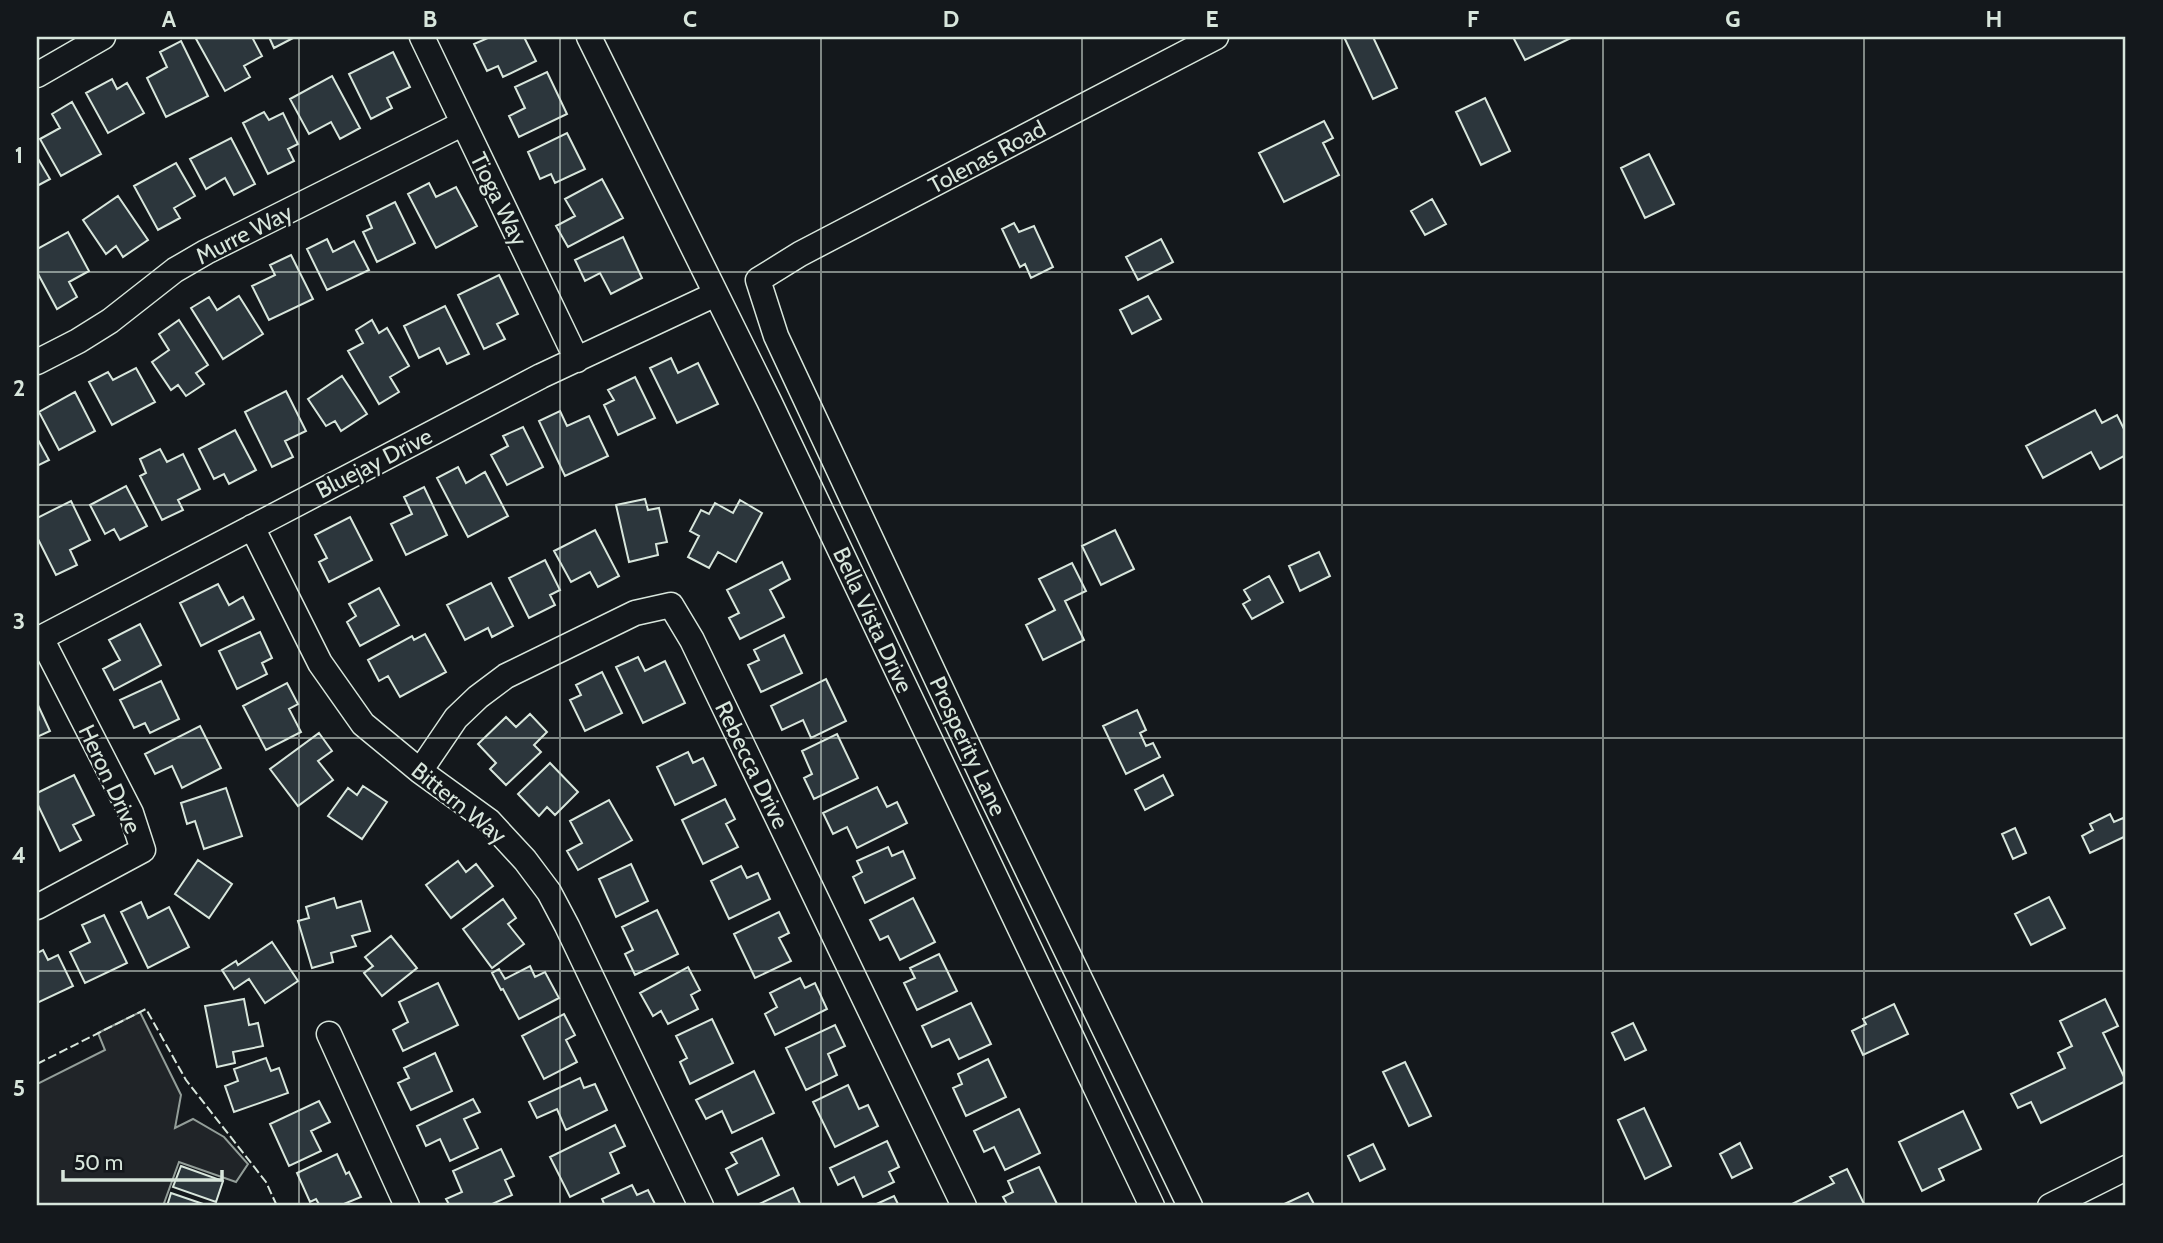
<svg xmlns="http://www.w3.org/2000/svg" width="2163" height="1243" font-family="Cabin,sans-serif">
  <rect width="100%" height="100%" fill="#14181c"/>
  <!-- green -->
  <path fill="#202428" stroke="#939e99" stroke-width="2" d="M140,1012L181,1095L175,1128L193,1119L224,1137L248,1164L236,1182L179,1162L163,1206H37V1084L105,1050L98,1033Z"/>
  <!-- building -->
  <path fill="#2c363c" stroke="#d8e6dc" stroke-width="2" d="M195,37H252L262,56L244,66L250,77L225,91Z
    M269,37H295L274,48Z
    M490,37H524L536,61L503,77L498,66L487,71L474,44Z
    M1344,37H1373L1397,88L1373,99Z
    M1513,37H1573L1525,60Z
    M181,41L208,96L166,117L147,78L167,67L160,52Z
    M393,52L410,87L387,98L392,108L371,119L349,74Z
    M547,72L567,114L519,137L509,116L525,108L515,87Z
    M332,76L360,128L340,139L331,122L309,134L290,99Z
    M112,79L117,89L127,83L144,113L108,133L86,93Z
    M1485,98L1510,151L1481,165L1456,112Z
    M72,102L101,154L61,176L40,139L60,128L52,114Z
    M264,112L269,120L283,113L298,144L288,149L294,161L268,174L243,123Z
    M1324,121L1333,138L1323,143L1339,175L1284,202L1259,153Z
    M567,133L585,169L555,183L551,174L540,179L528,152Z
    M231,138L255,184L234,195L225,178L206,189L190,159Z
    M1649,154L1674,204L1645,218L1621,168Z
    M37,157L50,179L37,186Z
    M176,163L195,196L174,208L180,218L158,230L134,186Z
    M602,179L623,218L568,247L556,226L575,216L565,199Z
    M429,183L436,197L456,187L477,226L436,248L408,194Z
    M118,196L148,240L123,257L116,246L106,254L83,220Z
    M1432,199L1446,224L1425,235L1411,211Z
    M395,202L415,243L377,262L363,232L372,228L367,216Z
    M1014,223L1019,232L1034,226L1053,267L1031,278L1025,264L1020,267L1002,229Z
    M68,232L89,271L69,282L77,297L57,309L37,272V249Z
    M623,237L642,278L611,294L600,273L585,281L575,260Z
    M327,239L333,252L354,241L369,270L327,290L307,249Z
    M1161,239L1173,262L1138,280L1126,257Z
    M291,255L313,299L269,320L252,286L275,275L270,265Z
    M499,275L518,314L497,324L505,339L484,349L458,295Z
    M239,296L263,334L223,359L191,308L209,297L217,310Z
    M1148,296L1161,319L1132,334L1120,310Z
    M445,306L469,354L447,364L439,348L419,358L404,326Z
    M179,320L208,365L196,373L204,384L186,396L178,385L171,390L152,362L169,350L159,334Z
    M372,320L379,333L387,328L409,366L390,377L399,392L379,404L348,351L363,343L356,330Z
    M671,358L678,373L698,363L718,404L677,423L650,368Z
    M136,368L155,402L112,425L89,382L108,372L113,380Z
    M342,376L367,414L341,431L335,421L326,426L308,399Z
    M635,377L655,418L618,435L604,405L614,400L608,390Z
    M286,391L306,431L285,441L293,457L272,467L245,412Z
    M75,392L95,431L59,450L39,412Z
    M2095,410L2102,423L2117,415L2126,433V455L2100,469L2091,452L2043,478L2026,446Z
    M560,411L567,426L589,416L608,456L565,476L539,421Z
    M523,427L543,467L507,485L491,455L508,446L503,436Z
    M235,430L256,470L229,484L224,474L214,479L199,449Z
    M37,438L49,460L37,466Z
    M160,449L167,462L183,454L200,489L178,500L183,510L162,520L140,476L146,473L140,459Z
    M458,467L466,483L485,472L508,516L468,537L437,478Z
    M126,486L147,526L120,540L114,529L105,534L90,505Z
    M424,487L447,535L406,555L391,524L412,514L404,497Z
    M645,499L648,510L659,508L667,542L656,544L658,555L629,562L616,505Z
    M740,500L762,513L736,562L718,552L709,568L688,557L699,536L690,531L701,510L709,514L715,503L733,513Z
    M71,501L90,540L70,550L77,565L56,575L37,537V518Z
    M350,517L372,560L329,582L319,562L327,558L315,535Z
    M595,530L619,576L598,587L590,572L571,582L554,551Z
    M1115,530L1134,569L1101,585L1082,546Z
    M1319,552L1330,576L1300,591L1289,566Z
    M545,560L560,590L550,595L555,605L529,618L509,578Z
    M782,562L790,579L770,590L784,617L740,639L729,618L739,613L727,590Z
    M1072,563L1086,591L1065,601L1084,640L1043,660L1026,625L1055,610L1039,579Z
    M1269,576L1283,602L1252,619L1243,604L1250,600L1244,590Z
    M491,583L513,626L492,637L488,628L465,640L447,605Z
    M218,584L229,605L243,597L254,619L201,646L180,603Z
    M379,588L399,625L360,646L347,622L356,616L349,604Z
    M140,624L161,665L114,690L103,669L120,660L109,640Z
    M260,632L272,658L262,663L267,674L237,689L219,651Z
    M425,634L446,672L400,697L388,676L379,681L368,660L412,636L414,640Z
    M784,635L802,673L761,692L748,665L759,660L754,650Z
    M638,657L645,671L665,661L685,703L643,723L616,667Z
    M602,672L622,713L585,731L570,700L581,695L576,685Z
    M826,679L846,721L811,738L803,720L782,730L771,706Z
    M161,681L179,719L150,733L145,723L134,728L120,700Z
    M287,683L298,704L289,709L301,732L266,750L243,706Z
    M37,703L50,731L37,737Z
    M1137,710L1146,730L1140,733L1146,746L1153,743L1160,757L1126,774L1103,726Z
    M530,714L547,732L534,745L541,752L506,785L490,769L496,763L478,744L506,717L516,727Z
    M200,726L221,768L182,788L172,766L155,774L145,754Z
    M319,733L332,751L318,761L333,780L298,806L270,769Z
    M837,734L858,778L814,799L804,778L812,774L802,751Z
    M688,752L693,763L703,758L716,785L675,805L657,767Z
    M550,763L578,792L555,815L547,807L539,816L518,794Z
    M74,775L94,815L73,825L81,840L60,851L37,803V793Z
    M1163,775L1173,795L1145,810L1135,790Z
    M363,786L387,802L362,839L328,816L348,788L357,795Z
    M877,787L887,807L897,802L907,823L857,848L847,827L833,834L823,813Z
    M226,788L242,836L204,849L195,821L187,824L181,803Z
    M725,799L735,819L726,824L738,847L703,864L682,820Z
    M609,800L632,840L578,870L567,851L582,843L570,821Z
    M2110,814L2114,822L2123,818L2126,824V836L2090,853L2082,836L2093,830L2090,824Z
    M2015,828L2026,853L2013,859L2002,834Z
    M888,847L892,856L903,851L915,878L865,903L853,877L862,872L857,861Z
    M198,860L232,884L209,918L175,894Z
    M458,861L466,872L476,864L493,886L451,918L426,885Z
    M631,864L648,901L616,917L599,879Z
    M741,866L747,878L758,873L770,899L729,919L711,881Z
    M2049,897L2065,928L2031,945L2015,914Z
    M334,898L337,908L361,901L370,931L352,936L356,946L331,953L333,962L312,968L298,921L309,918L306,907Z
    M913,898L935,942L900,960L888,936L880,940L870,920Z
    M503,899L516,918L508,924L524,944L492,968L463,929Z
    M141,902L148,918L169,907L189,947L148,968L121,912Z
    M657,910L678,954L635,975L625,954L633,950L622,927Z
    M779,912L789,933L779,938L791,961L755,978L734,934Z
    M104,915L127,963L85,983L70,952L90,942L82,925Z
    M391,936L417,968L382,996L364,973L373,966L365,957Z
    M272,942L298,981L265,1003L249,979L234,989L222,970L236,961L238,965Z
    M43,950L48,960L58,955L73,986L37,1003V953Z
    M939,954L957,991L917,1010L904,983L915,978L910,968Z
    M530,966L535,977L545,972L559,998L519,1019L503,989L501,990L492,973L499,969L505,979Z
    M688,967L700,990L691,995L698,1009L668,1024L661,1011L653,1016L640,993Z
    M800,978L805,988L815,983L827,1009L775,1035L765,1014L777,1007L770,993Z
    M438,983L458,1025L403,1051L393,1030L408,1022L399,1002Z
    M244,999L249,1025L258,1023L263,1046L233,1052L235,1063L217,1067L205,1006Z
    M2105,999L2118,1026L2103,1033L2126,1081L2041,1123L2031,1102L2018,1108L2011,1094L2065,1068L2058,1053L2072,1046L2060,1021Z
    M971,1003L991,1044L959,1059L949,1039L932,1047L922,1026Z
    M1894,1004L1908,1034L1863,1055L1852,1031L1866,1024L1863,1019Z
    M564,1014L575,1035L566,1040L577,1062L544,1079L522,1036Z
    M712,1019L733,1063L690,1084L680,1062L687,1058L676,1036Z
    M1633,1023L1646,1050L1625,1060L1612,1033Z
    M835,1025L845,1046L828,1054L837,1075L806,1090L786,1048Z
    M435,1053L452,1091L411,1110L398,1083L409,1078L404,1068Z
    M266,1058L271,1071L279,1068L288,1093L234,1112L225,1086L238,1081L234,1069Z
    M988,1059L1006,1097L966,1116L953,1088L962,1084L958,1074Z
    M1405,1062L1431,1116L1409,1126L1383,1072Z
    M754,1071L774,1113L732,1133L722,1111L706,1119L696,1100Z
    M580,1078L584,1088L595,1084L607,1110L566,1130L557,1109L537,1118L529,1102Z
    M848,1085L859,1109L868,1105L878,1126L835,1147L813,1102Z
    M473,1099L480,1112L464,1119L478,1148L450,1161L440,1139L426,1146L417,1126Z
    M319,1101L330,1122L311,1131L321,1151L289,1166L270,1124Z
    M1644,1108L1671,1166L1645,1179L1618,1120Z
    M1019,1109L1040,1153L1005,1170L994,1147L984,1152L974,1131Z
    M1963,1111L1981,1149L1939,1169L1944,1180L1922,1191L1899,1142Z
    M615,1125L625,1146L610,1153L619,1173L570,1197L550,1157Z
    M762,1138L779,1175L738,1195L726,1169L737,1163L731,1153Z
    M887,1141L899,1167L889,1172L894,1182L863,1197L854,1177L838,1185L830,1168Z
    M1740,1143L1752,1168L1732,1178L1720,1154Z
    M1373,1144L1385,1169L1360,1181L1348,1156Z
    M501,1149L514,1176L505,1180L512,1195L488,1206H450L446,1199L462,1192L453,1171Z
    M337,1154L346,1174L349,1172L361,1197L339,1206H320L316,1199L310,1202L297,1173Z
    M181,1166L223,1181L216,1202L173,1187Z
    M1039,1167L1057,1204L1052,1206H1008L1003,1197L1013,1192L1008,1181Z
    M1847,1169L1865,1206H1794L1792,1204L1834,1183L1830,1177Z
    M632,1185L637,1195L648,1190L656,1206H605L602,1199Z
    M793,1188L801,1206H755Z
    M171,1193L209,1206H167Z
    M1308,1193L1315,1206H1280Z
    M894,1196L899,1206H872Z"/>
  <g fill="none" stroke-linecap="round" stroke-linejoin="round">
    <!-- minor casing -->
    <g stroke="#d8e6dc" stroke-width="27">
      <path id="minor" d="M422,37L577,360
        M589,37L769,401L1152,1206
        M37,75L103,37
        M37,362L78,341L110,321L175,270L206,252L462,124
        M252,527L320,663L363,724L420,771L489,821L525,860L549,892L567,926L701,1206
        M37,640L541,376L716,294
        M420,771L456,718L478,697L506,676L635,613L671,605L692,640L964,1206
        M37,907L143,850L131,813L41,638
        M329,1034L407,1206
        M1190,1206L990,793L776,336L758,280L800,254L1216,37
        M2050,1206L2126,1168"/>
    </g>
    <!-- minor -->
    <use href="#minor" stroke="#14181c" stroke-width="24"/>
    <!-- fence -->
    <path stroke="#d8e6dc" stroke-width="2" stroke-dasharray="9 3.5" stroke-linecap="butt" d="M37,1064L146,1009L186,1080L266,1182L277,1206"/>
  </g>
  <!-- grid -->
  <path fill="none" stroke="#d8e6dc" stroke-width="2" stroke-opacity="0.55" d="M299,37V1206M560,37V1206M821,37V1206M1082,37V1206M1342,37V1206M1603,37V1206M1864,37V1206M37,272H2126M37,505H2126M37,738H2126M37,971H2126"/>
  <g text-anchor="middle" stroke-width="5" stroke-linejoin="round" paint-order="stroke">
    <!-- street labels -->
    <g font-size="23" fill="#d8e6dc" stroke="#14181c">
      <text transform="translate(987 157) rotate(-28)" y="8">Tolenas Road</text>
      <text transform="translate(499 199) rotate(64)" y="8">Tioga Way</text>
      <text transform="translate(244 234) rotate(-27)" y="8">Murre Way</text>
      <text transform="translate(374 463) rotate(-27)" y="8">Bluejay Drive</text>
      <text transform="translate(873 620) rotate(65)" y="8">Bella Vista Drive</text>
      <text transform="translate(968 746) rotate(65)" y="8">Prosperity Lane</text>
      <text transform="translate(752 765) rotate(64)" y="8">Rebecca Drive</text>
      <text transform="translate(110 779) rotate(65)" y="8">Heron Drive</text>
      <text transform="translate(459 803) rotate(39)" y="8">Bittern Way</text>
    </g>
  </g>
  <!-- border -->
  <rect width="2163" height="1243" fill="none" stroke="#14181c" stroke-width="77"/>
  <!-- scale -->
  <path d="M63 1170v10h159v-10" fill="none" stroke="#d8e6dc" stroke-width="3.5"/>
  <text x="74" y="1170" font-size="21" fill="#d8e6dc" stroke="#14181c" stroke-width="5" paint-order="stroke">50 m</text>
  <rect x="38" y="38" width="2086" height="1166" fill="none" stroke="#d8e6dc" stroke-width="2.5"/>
  <g font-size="23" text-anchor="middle" font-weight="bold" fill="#d8e6dc">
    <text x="169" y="27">A</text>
    <text x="430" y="27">B</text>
    <text x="690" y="27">C</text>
    <text x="951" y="27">D</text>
    <text x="1212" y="27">E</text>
    <text x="1473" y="27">F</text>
    <text x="1733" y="27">G</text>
    <text x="1994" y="27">H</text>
    <text x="19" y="163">1</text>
    <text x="19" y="396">2</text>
    <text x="19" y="629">3</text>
    <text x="19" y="863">4</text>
    <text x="19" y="1096">5</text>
  </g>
</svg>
